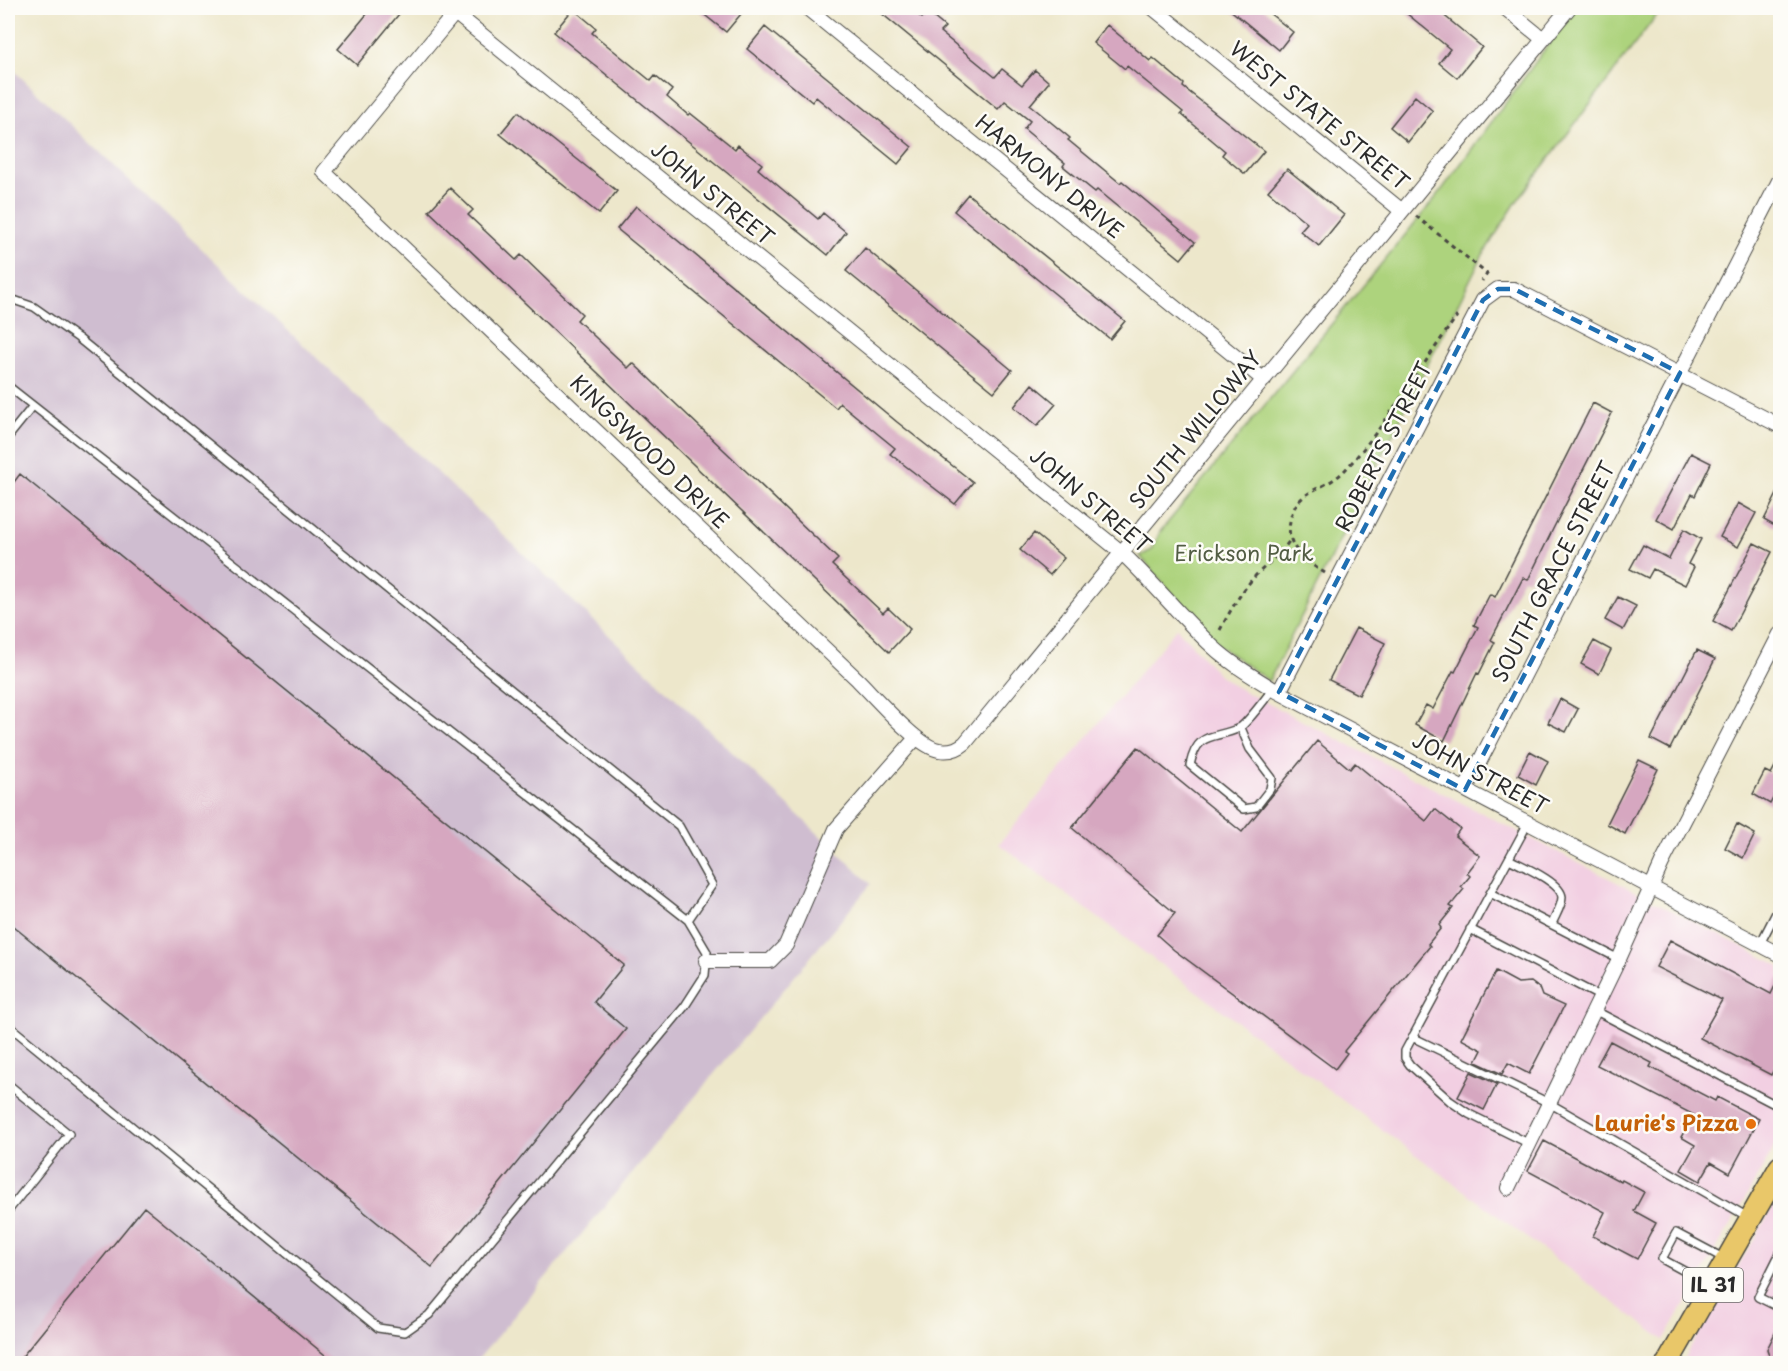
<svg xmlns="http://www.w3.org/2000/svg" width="1788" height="1371" font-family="'Playpen Sans',sans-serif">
  <rect width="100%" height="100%" fill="#fdfcf7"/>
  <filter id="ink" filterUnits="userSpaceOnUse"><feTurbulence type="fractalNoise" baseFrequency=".0167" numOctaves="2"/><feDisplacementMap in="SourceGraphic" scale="12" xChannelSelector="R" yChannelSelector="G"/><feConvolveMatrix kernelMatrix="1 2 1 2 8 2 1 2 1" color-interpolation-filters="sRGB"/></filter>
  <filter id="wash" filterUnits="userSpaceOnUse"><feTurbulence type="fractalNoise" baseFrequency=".008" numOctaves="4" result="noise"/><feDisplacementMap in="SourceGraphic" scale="24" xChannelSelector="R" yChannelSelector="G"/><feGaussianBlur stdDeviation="1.35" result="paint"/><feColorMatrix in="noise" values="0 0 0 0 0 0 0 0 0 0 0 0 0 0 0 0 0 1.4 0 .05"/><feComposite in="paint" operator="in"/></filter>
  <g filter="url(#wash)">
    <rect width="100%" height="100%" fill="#ede7cb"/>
    <!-- built -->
    <path fill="#f2cfe2" d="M1177,628L1217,673L1234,686L1780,966V1138L1664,1340L999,844Z
      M1780,1195V1363H1692L1684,1358Z"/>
    <!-- industrial -->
    <path fill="#cfbdd0" d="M8,65L871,884L475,1363H8Z"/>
    <!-- green -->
    <path fill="#add37d" stroke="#6c7f54" stroke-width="1.5" d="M1575,8H1662L1517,201L1482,256L1269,681L1214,642L1140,556L1152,550L1160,532L1438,195Z"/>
    <g id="blocks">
      <!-- building -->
      <path fill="#d6a7c0" d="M372,8H404L357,65L338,49Z
        M696,8H746L726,32Z
        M875,8H909L922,18L927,12L945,27L940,32L995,77L1002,69L1022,85L1035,70L1049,82L1030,105L1070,138L1068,140L1120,183L1122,181L1195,242L1181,259L1097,190L1095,192L1063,166L1065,163L1024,129L1030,121L1005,101L998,109Z
        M1228,8H1263L1293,32L1279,50Z
        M1400,8H1435L1482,47L1457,78L1439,63L1450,49Z
        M573,9L596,28L592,33L651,81L655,76L672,90L667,97L688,115L690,113L735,149L738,145L762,164L758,169L818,219L823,213L846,232L828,255L554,32Z
        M1107,25L1150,61L1153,58L1184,84L1183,87L1264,151L1245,174L1222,155L1225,151L1181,114L1183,112L1127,66L1125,69L1093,43Z
        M765,27L912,147L898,164L816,97L812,102L747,49Z
        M1415,96L1433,111L1408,142L1390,127Z
        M518,112L617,191L599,214L500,134Z
        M1287,169L1344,215L1319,246L1300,231L1307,223L1268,191Z
        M450,188L473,210L468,215L516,260L521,255L582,314L577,320L628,368L633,363L838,559L832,565L883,613L888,608L910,629L889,652L429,211Z
        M968,194L1125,321L1110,339L954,211Z
        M636,206L897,422L973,482L955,504L890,454L895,448L840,403L836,408L617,229Z
        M865,248L1012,370L994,392L846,271Z
        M1032,384L1056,404L1037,426L1014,407Z
        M1593,403L1612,413L1553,529L1528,580L1523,578L1491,640L1495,642L1479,674L1477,673L1444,741L1415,725L1426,705L1433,709L1453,671L1455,672L1478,627L1474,625L1490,594L1495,597Z
        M1691,453L1711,463L1695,496L1692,494L1674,529L1656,519Z
        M20,474L624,965L594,1002L626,1029L432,1267L8,922V490Z
        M1780,488V529L1764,520Z
        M1738,503L1756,513L1738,547L1720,537Z
        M1684,529L1701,539L1688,564L1694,567L1685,585L1653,569L1648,578L1630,569L1643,545L1669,559Z
        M1034,533L1064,558L1050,575L1020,550Z
        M1754,543L1772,552L1731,631L1713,621Z
        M1618,597L1636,606L1623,630L1605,620Z
        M1356,628L1385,643L1359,695L1329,680Z
        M1594,641L1611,650L1599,674L1581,664Z
        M1697,650L1715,659L1670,749L1651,739Z
        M1560,699L1578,709L1566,732L1548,723Z
        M1317,741L1350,769L1355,763L1426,821L1435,809L1460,829L1455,836L1480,856L1467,873L1470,876L1461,887L1464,889L1450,906L1453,908L1439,925L1441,928L1428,944L1430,946L1344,1051L1347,1053L1335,1069L1174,950L1157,935L1175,913L1072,828L1138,747L1242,832Z
        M1530,751L1548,761L1536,785L1518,775Z
        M1780,757V785L1770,804L1753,794L1765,771L1771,774Z
        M1639,760L1658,769L1625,834L1607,824Z
        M1737,824L1755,834L1743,858L1725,848Z
        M1670,940L1771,994L1780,976V1057L1771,1075L1700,1038L1722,1000L1656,967Z
        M1496,971L1518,983L1531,982L1539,988L1542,996L1564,1006L1529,1074L1508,1063L1502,1074L1476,1062L1482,1050L1461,1039Z
        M1610,1041L1652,1063L1650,1067L1715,1101L1717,1097L1759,1119L1730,1173L1711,1162L1700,1181L1681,1170L1695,1145L1681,1137L1694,1115L1597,1065Z
        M1471,1072L1497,1084L1484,1110L1458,1097Z
        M1544,1141L1621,1182L1622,1180L1644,1192L1634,1211L1656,1223L1637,1259L1593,1236L1605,1212L1528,1171Z
        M144,1207L336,1364H16Z
        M1780,1323V1364H1772L1767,1349Z"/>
    </g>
  </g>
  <g filter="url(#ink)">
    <use href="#blocks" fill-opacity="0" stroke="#484743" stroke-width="1.5"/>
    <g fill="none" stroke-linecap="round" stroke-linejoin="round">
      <!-- lane casing -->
      <g stroke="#484743" stroke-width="10">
        <path id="lane" d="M8,298L34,307L78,338L679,826L712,885L688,920L8,386
          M8,437L33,406
          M1241,728L1250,749L1272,778L1270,789L1256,807L1244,809L1190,765C1198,729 1215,740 1239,728C1247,724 1266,697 1273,689
          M1528,823L1405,1051V1058L1410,1065L1450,1101L1469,1114L1530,1144
          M1509,859C1522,866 1561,882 1562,897C1562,906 1555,916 1552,924
          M1490,893L1619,959
          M1470,929L1601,997
          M1760,944L1780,905
          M1594,1010L1780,1107
          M8,1025L378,1328L405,1332L429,1315L685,1006L705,975L707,952L688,920
          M1412,1037L1549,1103L1748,1217
          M8,1084L69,1134L8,1211
          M1780,1253L1758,1297L1780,1308
          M1710,1285L1662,1259L1676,1233L1725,1259"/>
      </g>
      <!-- street casing -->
      <g stroke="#484743" stroke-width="16">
        <path id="street" d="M459,8L324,172L858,680C875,697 918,747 939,750C950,752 958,749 965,743L1569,8
          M807,8L1264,380
          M1153,8L1402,211
          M1505,8L1543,39
          M455,13L1121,552C1153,582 1180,616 1212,646C1230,663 1252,676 1273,689L1780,955
          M1279,692L1483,300L1498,289H1514L1780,426
          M1465,790L1780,179
          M706,961H770L786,945L836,829L916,738
          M1508,1188L1619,959L1662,863L1780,634"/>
      </g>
      <!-- primary casing -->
      <g stroke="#484743" stroke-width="24">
        <path id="primary" d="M1667,1364L1780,1167"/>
      </g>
      <!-- path -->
      <path stroke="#484743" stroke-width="3" stroke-dasharray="4.5 4.5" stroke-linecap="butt" d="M1416,216L1487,274L1482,281
        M1325,573C1306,562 1285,547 1290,521C1296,488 1325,491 1344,471C1386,426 1421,366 1457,316
        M1220,630C1230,611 1242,590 1257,574C1269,563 1281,553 1290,540"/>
      <!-- lane -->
      <use href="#lane" stroke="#fff" stroke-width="7"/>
      <!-- street -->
      <use href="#street" stroke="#fff" stroke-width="14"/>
      <!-- primary -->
      <use href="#primary" stroke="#e9c769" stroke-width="21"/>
    </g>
  </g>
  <!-- marked area -->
  <path fill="none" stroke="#1f6fb2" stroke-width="4.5" stroke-dasharray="12 8" stroke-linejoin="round" d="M1498,289H1514L1680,373L1465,790L1279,692L1483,300Z"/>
  <!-- markers -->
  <circle fill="#e8710a" stroke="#fdfcf7" stroke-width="2" cx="1751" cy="1124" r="6"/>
  <g text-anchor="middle" stroke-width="5" stroke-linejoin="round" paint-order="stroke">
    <!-- shield labels -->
    <rect fill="#fdfcf7" stroke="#6a6a68" stroke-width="1.5" x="1683" y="1268" width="60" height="34" rx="4.5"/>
    <g font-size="20" font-weight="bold" fill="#2b2b2b">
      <text x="1713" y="1292">IL 31</text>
    </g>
    <!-- street labels -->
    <g font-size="21" fill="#2b2b2b" stroke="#fdfcf7">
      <text transform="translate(1319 116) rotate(39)" y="7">WEST STATE STREET</text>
      <text transform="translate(1049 177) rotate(39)" y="7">HARMONY DRIVE</text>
      <text transform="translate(712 194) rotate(39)" y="7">JOHN STREET</text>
      <text transform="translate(1196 430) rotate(-51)" y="7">SOUTH WILLOWAY</text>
      <text transform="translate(1384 447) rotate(-63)" y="7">ROBERTS STREET</text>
      <text transform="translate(649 452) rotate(44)" y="7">KINGSWOOD DRIVE</text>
      <text transform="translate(1090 501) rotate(40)" y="7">JOHN STREET</text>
      <text transform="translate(1554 572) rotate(-63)" y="7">SOUTH GRACE STREET</text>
      <text transform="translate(1480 774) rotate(28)" y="7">JOHN STREET</text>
    </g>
    <!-- park labels -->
    <g font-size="21" fill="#525d44" stroke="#fdfcf7">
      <text x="1244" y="561">Erickson Park</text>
    </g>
    <!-- food labels -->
    <g font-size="21" font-weight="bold" fill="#c56008" stroke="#fdfcf7" text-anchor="end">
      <text x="1739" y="1131">Laurie's Pizza</text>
    </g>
  </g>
  <!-- margin -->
  <rect width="1788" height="1371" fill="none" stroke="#fdfcf7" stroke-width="30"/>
</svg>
